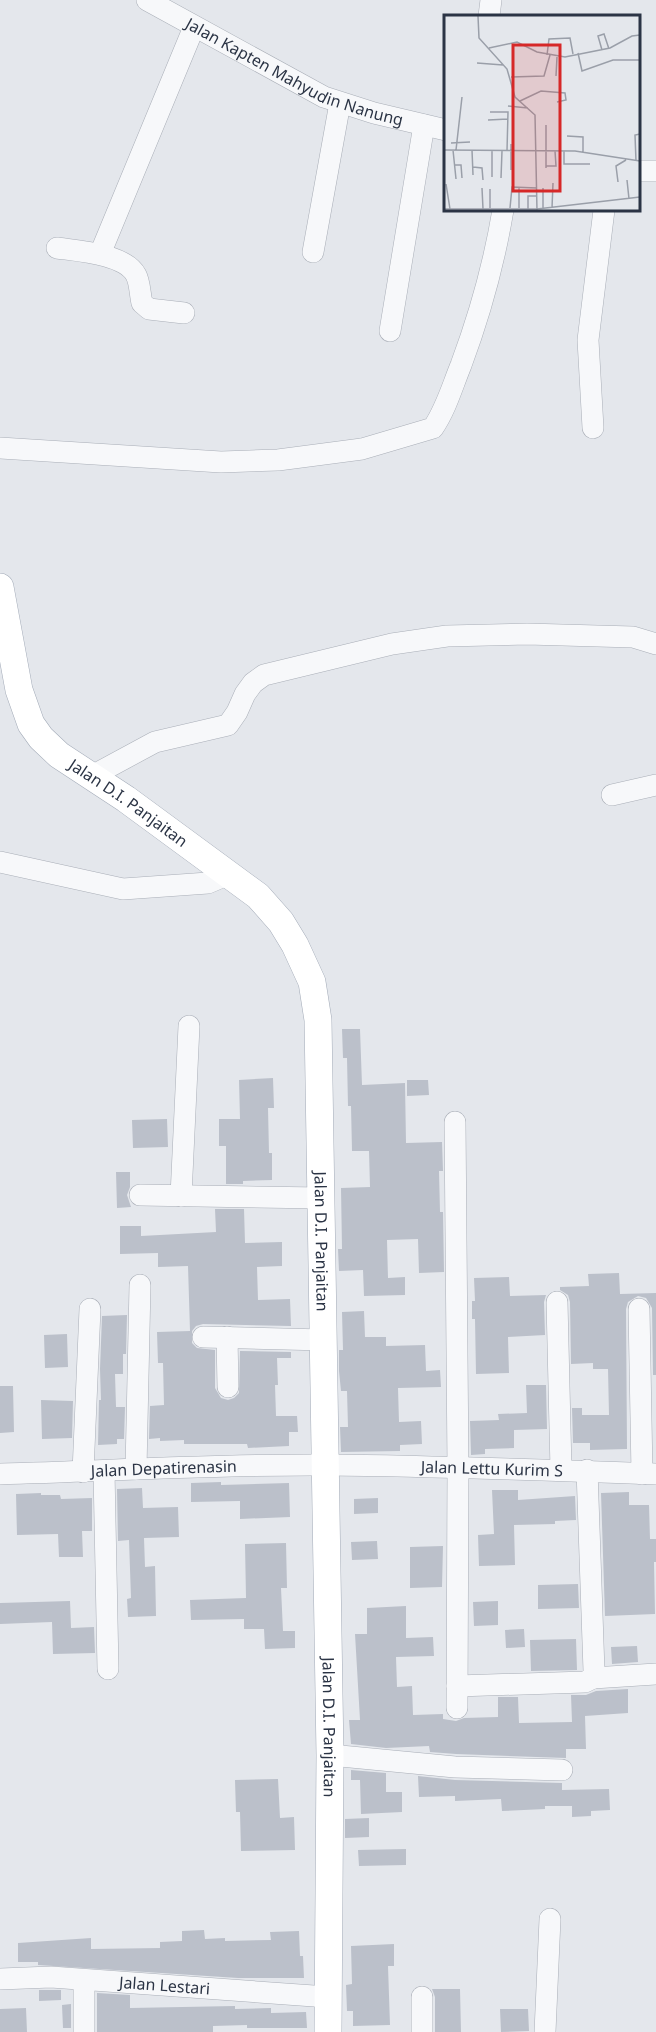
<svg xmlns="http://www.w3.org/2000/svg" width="656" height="2032" font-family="'Noto Sans',sans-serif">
  <rect width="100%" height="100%" fill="#e4e7ec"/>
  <!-- building -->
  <path fill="#bbc0ca" d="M342,1029H360L362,1085L405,1083L406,1143L442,1142L443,1171H439L440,1212H443L444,1272L419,1273L418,1239L387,1240L388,1278L405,1277V1295L364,1296L363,1270L339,1271L338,1249H342L341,1188L370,1187L369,1151H352L351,1106H348L347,1058H343Z
    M273,1078L274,1108H268L269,1153H272V1180L243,1181V1184H226V1146H219V1119H240L239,1080Z
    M407,1080H428L429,1095L407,1096Z
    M167,1119L168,1147L133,1148L132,1120Z
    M116,1172H130V1187L127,1195L131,1207L117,1208Z
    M215,1209H244L245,1243L282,1242V1266L257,1267L258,1300L290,1299L291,1326L203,1324L196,1326L192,1331V1343L197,1348L215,1350V1388L221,1398L228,1400L234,1398L239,1393L240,1351L291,1352V1358H277L278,1385H275L276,1416H297L298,1432H289V1446L248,1448L247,1444H184V1440L160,1441V1438L149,1439L150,1406L164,1405L163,1363H158L157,1332L190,1331L188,1266L158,1267V1253L120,1254V1226H141V1236L216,1232Z
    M619,1273L620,1294L656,1293V1375H653L652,1308L646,1298L638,1296L628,1302L626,1309L627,1449L590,1450V1443H573L572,1408H582V1415H609L608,1369H593V1363L571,1364L570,1302L568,1295L560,1290V1287L589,1286L588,1274Z
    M509,1277L510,1296L546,1295L544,1302L545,1335L508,1337L509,1373L476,1374L475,1319H472V1301H475L474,1278Z
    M364,1311L365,1337H386V1346L425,1345L426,1371L440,1370L441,1387L398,1388L399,1422L421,1421L422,1444L400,1445V1451L341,1452L340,1427H348L347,1391H341L339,1371V1350H343L342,1312Z
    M127,1315L126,1354H123V1374H115L116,1407H125L124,1439H117V1444L98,1445L99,1400H101L100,1369L102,1316Z
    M67,1334L68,1367L45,1368L44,1335Z
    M526,1385H546L547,1429L514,1430V1448L485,1449V1454L471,1455L470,1421L499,1420L498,1414L527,1413Z
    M0,1386H13L14,1432L0,1433Z
    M41,1400L73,1401L72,1438L42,1439Z
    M221,1482V1485L289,1483L290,1517L240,1519V1501L191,1502V1483Z
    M142,1488L143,1508L178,1507L179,1537L144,1538L145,1567L155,1566L156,1616L128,1617L127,1599L131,1598L129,1540L118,1541L117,1489Z
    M492,1490H518V1500L575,1496L576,1520L555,1521V1524L514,1525L515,1565L479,1566L478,1535L494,1534Z
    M629,1492V1505H649L650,1539H656V1562H654L655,1614L605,1616L601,1493Z
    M41,1493V1495H60L61,1499L92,1498V1531H82L83,1557H59L58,1534L17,1535L16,1494Z
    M378,1498V1513L354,1514V1499Z
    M377,1541L378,1559L352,1560L351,1542Z
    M286,1543L287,1588H281L283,1631H295V1648L265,1649L264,1629H244V1619L191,1620L190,1600L246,1598L245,1544Z
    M443,1546L442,1587L410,1588V1547Z
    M578,1584L579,1608L538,1609V1585Z
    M70,1601L71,1628L94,1627L95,1653L53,1654L52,1622L0,1624V1603Z
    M498,1601V1625L474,1626L473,1602Z
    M406,1606V1638L433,1637L434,1656L396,1657L397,1687L412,1686L413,1715L443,1714V1719L456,1721L464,1718L498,1717V1697H518L519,1723L572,1722L571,1695H586L596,1691L628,1689V1713L585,1716L586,1749H566V1758L456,1754L430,1752L429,1746L386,1748L351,1744L349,1720H360L355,1634H367V1608Z
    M524,1629L525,1647L506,1648L505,1630Z
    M576,1639L577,1670L531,1671L530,1640Z
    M637,1646L638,1662L612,1664L611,1647Z
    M351,1770L386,1773V1792H402V1812L361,1814L360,1780H351Z
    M418,1776L455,1780L562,1783V1790L609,1789L610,1810L591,1811V1816L572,1817V1806H545V1809L502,1811L501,1799L455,1801V1796L419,1797Z
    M278,1779L280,1818L294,1817L295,1850L241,1851L240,1812H236L235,1780Z
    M369,1818V1837L345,1838V1819Z
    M406,1849V1865L359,1866L358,1850Z
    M204,1930L205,1939L225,1938V1941L271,1940L270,1932L299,1931L300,1956H303L304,1978H238L38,1965V1962H18V1943L91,1938V1949L160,1948V1942L182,1941V1931Z
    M394,1944V1966H388L390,2025L353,2026V2011H347L346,1985L352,1984L351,1946Z
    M432,1989H460L461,2032H435V1997Z
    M39,1990H61V2000L39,2001Z
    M97,1993L130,1995V2008L235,2006V2009L271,2008V2013L306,2012L307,2028H247V2025L213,2026V2032H97Z
    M71,2004V2028H63L62,2005Z
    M26,2008L27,2032H0V2009Z
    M500,2009H528L529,2031L501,2032Z"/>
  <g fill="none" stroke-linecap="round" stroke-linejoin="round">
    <!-- minor casing -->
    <g stroke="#a9aeb7" stroke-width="22">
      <g id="minor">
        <path id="s1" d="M147,0L324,97L374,113L446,130"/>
        <path d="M489,16L491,0"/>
        <path d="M640,171H656"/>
        <path d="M57,248C78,251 125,254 136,275C140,282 140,295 142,303L149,309L184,313"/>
        <path d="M313,252L340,103"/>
        <path d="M100,254L194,27"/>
        <path d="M390,331L424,125"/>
        <path d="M593,428L588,340L604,210"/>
        <path d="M0,448L221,462L278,460L362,449L433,428C446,409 452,387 461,365C480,314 494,264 503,210"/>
        <path d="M92,776L155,742L228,725L237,712L245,694L253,683L264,675L392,644L447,636L527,634L633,637L656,644"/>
        <path d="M612,795L656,785"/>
        <path d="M0,862L123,889L208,883L229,874"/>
        <path d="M455,1122L458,1468L457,1708"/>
        <path d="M140,1195L321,1198"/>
        <path d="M181,1196L189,1026"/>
        <path d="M557,1302L561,1470"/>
        <path d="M639,1309L642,1474"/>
        <path d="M203,1337L324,1340"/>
        <path d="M227,1337L228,1387"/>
        <path d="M136,1469L140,1285"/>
        <path d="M104,1471L108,1669"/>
        <path d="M83,1472L90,1309"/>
        <path id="s2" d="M0,1474C109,1471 219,1464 328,1465C437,1466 547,1470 656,1474"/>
        <path d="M593,1678L656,1674"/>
        <path d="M457,1686L585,1682L593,1678L594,1671L587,1470"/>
        <path d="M330,1755L455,1767L562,1770"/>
        <path id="s3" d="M0,1979L51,1977L328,1997"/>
        <path d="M84,2032V1980"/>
        <path d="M422,2032V1997"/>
        <path d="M545,2032L550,1919"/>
      </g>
    </g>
    <!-- major casing -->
    <g stroke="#a3abb8" stroke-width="28">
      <g id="major">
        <path id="s4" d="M0,587L19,690L31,724L41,738L59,755L126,799L258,896L281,922L295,945L312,982L318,1020L330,1755L328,2032"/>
      </g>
    </g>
    <!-- minor -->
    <use href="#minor" stroke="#f7f8fa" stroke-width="21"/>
    <!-- major -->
    <use href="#major" stroke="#fff" stroke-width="27"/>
  </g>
  <g text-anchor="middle" stroke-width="4.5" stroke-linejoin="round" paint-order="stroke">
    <!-- street labels -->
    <g font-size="16" fill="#2b3445" stroke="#f4f6f9">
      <text dy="6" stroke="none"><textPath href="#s1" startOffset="165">Jalan Kapten Mahyudin Nanung</textPath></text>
      <text dy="6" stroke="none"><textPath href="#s4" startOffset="267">Jalan D.I. Panjaitan</textPath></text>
      <text dy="6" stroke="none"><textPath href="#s4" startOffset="789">Jalan D.I. Panjaitan</textPath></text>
      <text dy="6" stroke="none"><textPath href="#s2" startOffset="492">Jalan Lettu Kurim S</textPath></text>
      <text dy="6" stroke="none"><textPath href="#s2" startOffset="164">Jalan Depatirenasin</textPath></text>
      <text dy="6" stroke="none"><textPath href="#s4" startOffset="1275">Jalan D.I. Panjaitan</textPath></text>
      <text dy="6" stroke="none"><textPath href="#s3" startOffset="165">Jalan Lestari</textPath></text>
    </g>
  </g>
  <!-- overview -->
  <g transform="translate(444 15)">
    <rect width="196" height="196" fill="#e4e7ec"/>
    <path fill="none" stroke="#9a9fa9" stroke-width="1.5" d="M34,1L35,23L63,54L71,82L91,100L93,196M45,33L73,27L93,37L121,42L166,33L188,21L196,20M158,35L154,21L160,19L165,34M134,38L138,56L169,45H196M103,40L105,24L126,23L129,39M33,48L59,50M112,61L113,42M67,62L100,61L106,40M76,86L97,76L121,78L122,85L113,87M64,91L84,93M46,97H64L63,136M44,105L64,104M102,110V153M123,121L139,122V137M7,128L26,127M0,135L131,136L196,146M9,135L12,164M12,135L18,82M28,135L29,160M120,136V149H146M192,146L191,120L196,119M11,150H17L18,163M102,151H112L111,136M29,152L38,153L39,165M67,155V129M48,162V136M57,163L58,136M183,165L185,184M174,167L172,151L182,145M2,169L6,194M38,173L39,194M46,174V193M66,193L68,172L93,173M75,193V172M108,193L109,168M0,194H93L196,182M84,194V181H93M99,194V173"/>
    <path fill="#d62828" fill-opacity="0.15" stroke="#d62828" stroke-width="3" d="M69,30H116V176H69Z"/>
    <rect width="196" height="196" fill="none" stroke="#2b3445" stroke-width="3"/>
  </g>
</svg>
